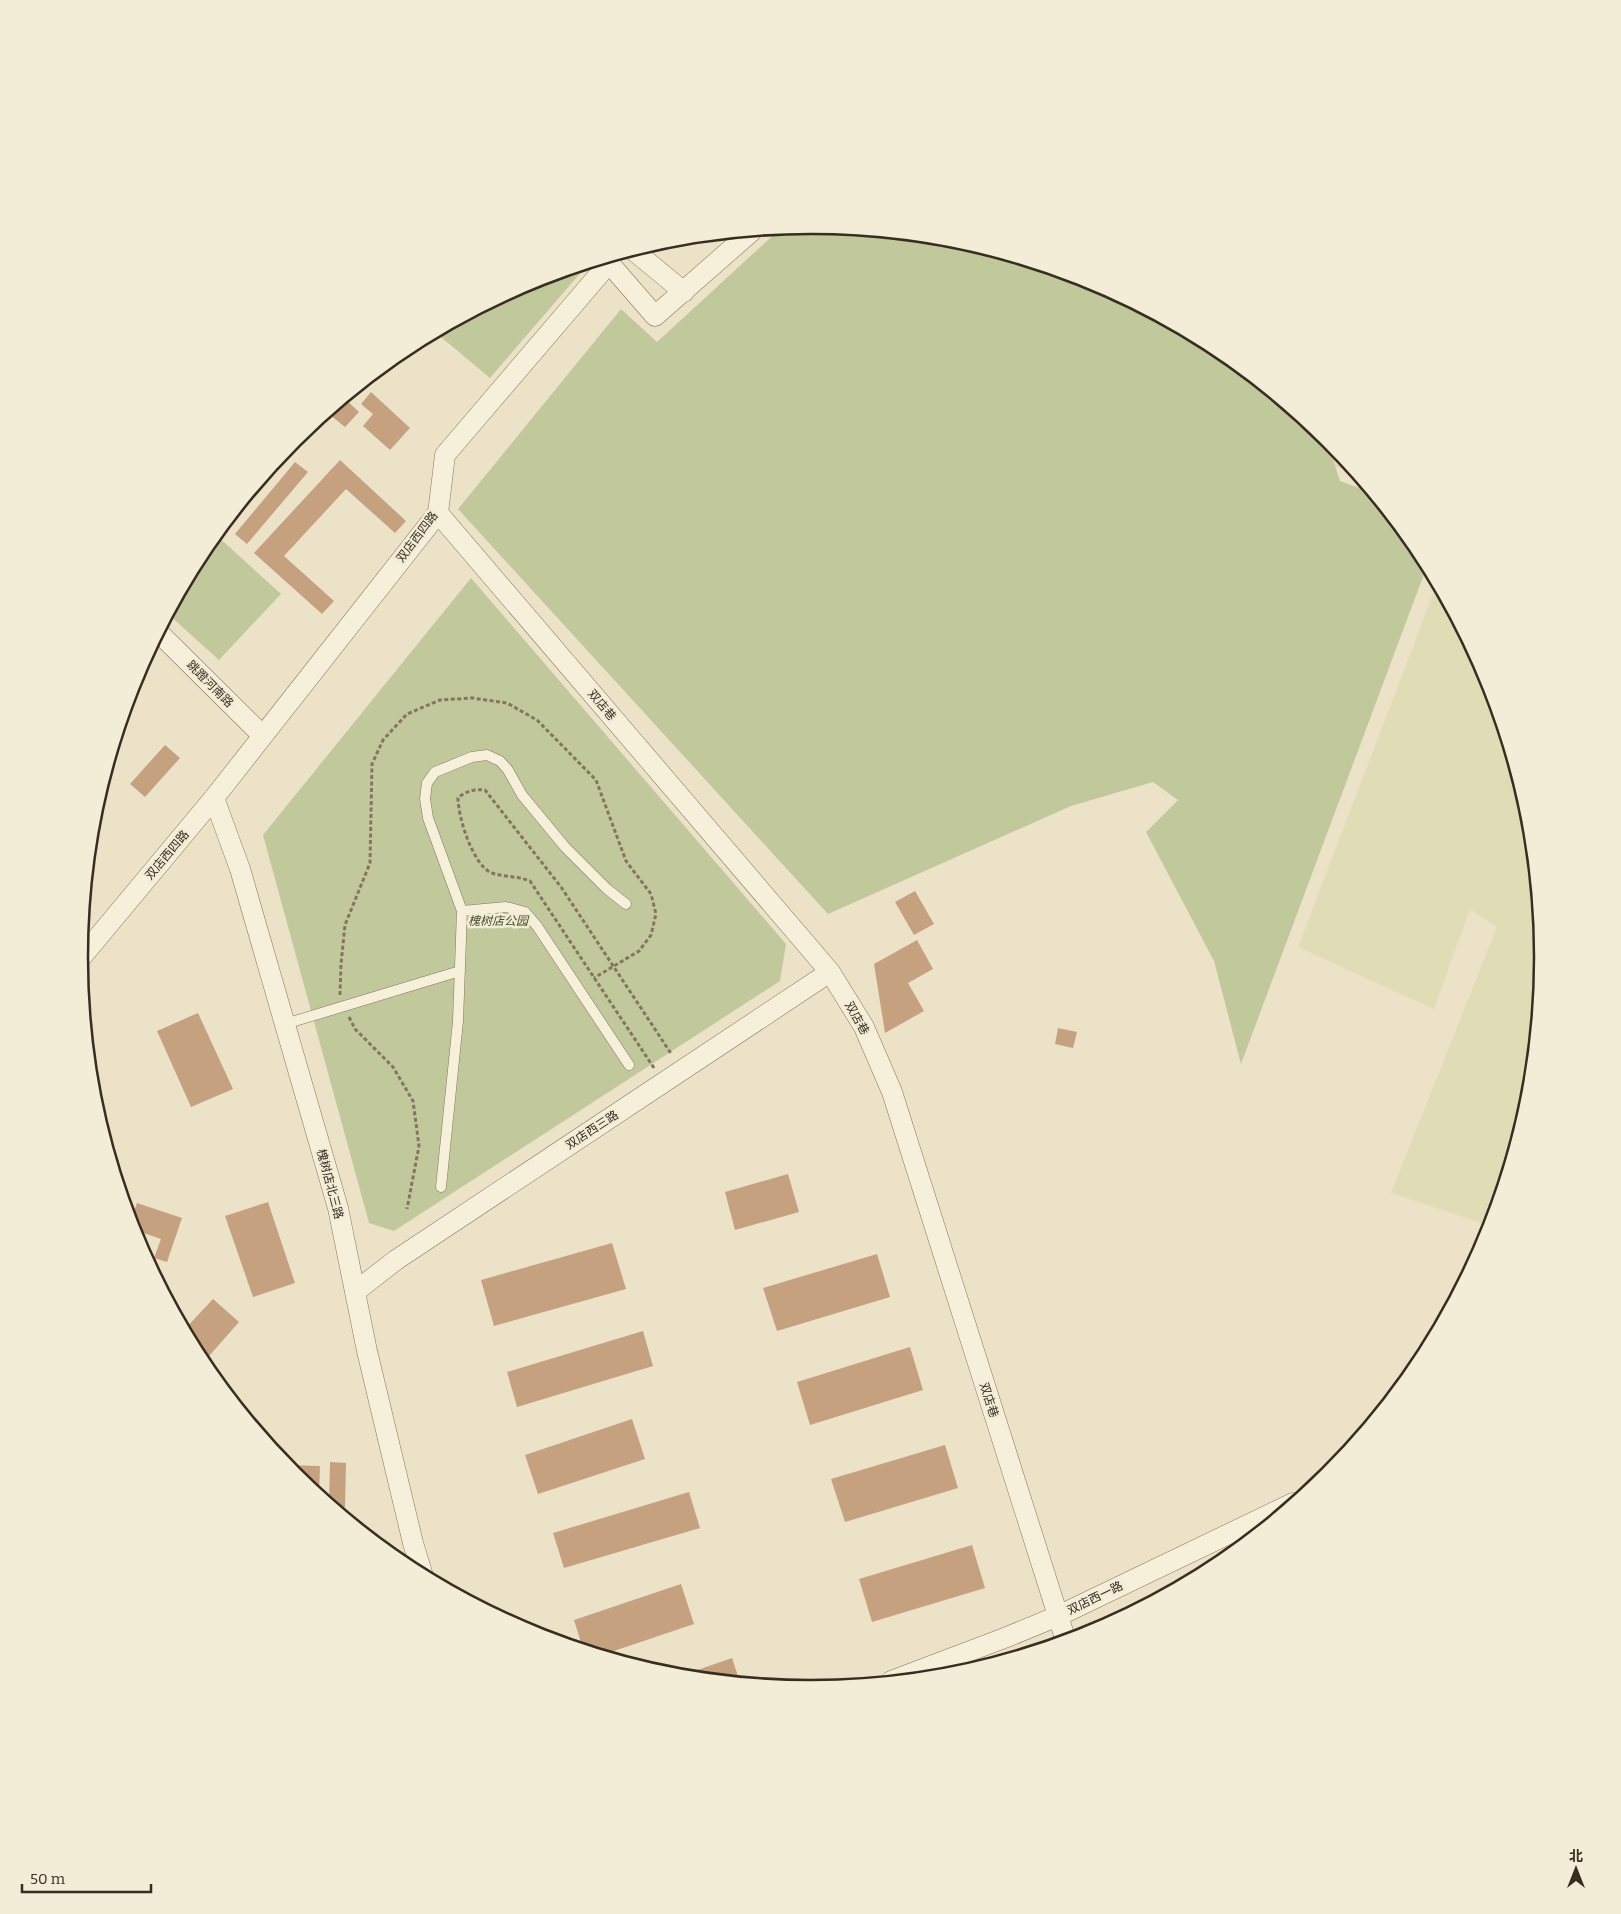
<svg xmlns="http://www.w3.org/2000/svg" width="1621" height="1914" font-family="Bitter,'Noto Sans SC',serif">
  <rect width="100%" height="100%" fill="#ebe2c7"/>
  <!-- farmland -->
  <path fill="#e0dcb5" d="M1325,437L1328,440L1354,471L1332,466Z
    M1437,584L1487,677L1528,815L1542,957L1528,1100L1490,1226L1391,1193L1497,927L1470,909L1434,1009L1298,947Z"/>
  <!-- green -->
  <path fill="#c1c99c" d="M811,225L954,239L1091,281L1156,316L1198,346L1220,351L1326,438L1340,481L1371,492L1419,551L1427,566L1241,1064L1214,961L1146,832L1178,800L1153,782L1071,806L828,914L458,509L621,309L657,342L781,228Z
    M588,264L490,378L435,332L531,281Z
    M215,534L281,594L219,660L168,614L202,550Z
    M471,578L786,944L780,981L394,1231L369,1223L263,835Z"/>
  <!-- building -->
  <path fill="#c6a180" d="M371,392L410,428L390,450L363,426L373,414L361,404Z
    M344,398L359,412L345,427L329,414L307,439L300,434Z
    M340,460L406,521L395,533L346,489L284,556L334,601L322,614L254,553Z
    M295,462L308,472L247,544L235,534Z
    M165,745L180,758L145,797L130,784Z
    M915,891L934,924L914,935L895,902Z
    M917,940L933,969L908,983L924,1011L885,1033L874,964Z
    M198,1013L233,1089L191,1107L157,1031Z
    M1058,1028L1077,1032L1073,1048L1055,1044Z
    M788,1174L799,1212L735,1230L725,1192Z
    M268,1202L295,1283L253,1297L225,1216Z
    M137,1203L182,1218L167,1262L154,1258L161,1239L132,1229L130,1222Z
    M612,1243L626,1289L494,1326L481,1280Z
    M877,1254L890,1297L777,1331L763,1288Z
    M213,1299L239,1322L202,1364L184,1330Z
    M643,1331L653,1366L517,1407L507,1372Z
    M910,1347L923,1390L810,1425L797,1382Z
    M632,1419L645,1459L538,1494L525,1455Z
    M945,1445L958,1488L845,1522L831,1479Z
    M330,1462L346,1463L345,1507H332L329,1504Z
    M285,1465L320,1466L319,1496L293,1474Z
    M689,1492L700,1528L564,1568L553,1533Z
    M972,1545L985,1588L872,1622L859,1579Z
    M681,1584L694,1624L602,1655L583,1649L574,1620Z
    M732,1658L740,1682L680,1676Z"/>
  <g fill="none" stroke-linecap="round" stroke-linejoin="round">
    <!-- service casing -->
    <g stroke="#86755e" stroke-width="11">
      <path id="service" d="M462,911L506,907L525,912L537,926L629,1065
        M285,1024L460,971
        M441,1187L458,1021L462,911L428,818L425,799L427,783L435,772L472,757L487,755L500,761L508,770L522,795L565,847L607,889L626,904"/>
    </g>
    <!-- minor casing -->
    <g stroke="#86755e" stroke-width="21">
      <path id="minor" d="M633,250L684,292
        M438,513L830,972L864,1027L892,1092L1066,1641
        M158,632L262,735
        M214,798L240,869L338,1208L367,1351L413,1543L423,1576
        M79,960L214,798L438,513L445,455L609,263L655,316L752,231
        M356,1291L396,1260L830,972
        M891,1681L1007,1637L1058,1616L1293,1503"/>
    </g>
    <!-- path -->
    <path stroke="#86755e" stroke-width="3" stroke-dasharray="4 2.5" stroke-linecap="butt" d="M340,995L341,964L345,925L370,863L372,764L383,740L407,714L440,700L472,698L507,703L537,720L596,780L626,861L651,894L656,914L651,935L639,951L594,978
      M349,1017L355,1029L393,1067L413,1101L419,1146L407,1209
      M654,1068L530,881C517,876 504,877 492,873C473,866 458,817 458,798C466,791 474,789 485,790L561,887L672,1055"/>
    <!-- service -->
    <use href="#service" stroke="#f6efda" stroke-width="10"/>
    <!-- minor -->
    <use href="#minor" stroke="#f6efda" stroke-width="20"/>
  </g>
  <g text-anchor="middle" stroke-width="5" stroke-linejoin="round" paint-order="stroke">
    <!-- street labels -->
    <g font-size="12" fill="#372d20" stroke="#f3ecd6">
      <text transform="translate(417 537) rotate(-53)" y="4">双店西四路</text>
      <text transform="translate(210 684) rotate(45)" y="4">跳蹬河南路</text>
      <text transform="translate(602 705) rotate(50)" y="4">双店巷</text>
      <text transform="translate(167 855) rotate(-50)" y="4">双店西四路</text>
      <text transform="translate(857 1018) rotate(61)" y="4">双店巷</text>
      <text transform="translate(592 1130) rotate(-33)" y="4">双店西三路</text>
      <text transform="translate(330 1184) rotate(75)" y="4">槐树店北三路</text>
      <text transform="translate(989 1400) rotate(72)" y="4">双店巷</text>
      <text transform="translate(1095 1598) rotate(-26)" y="4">双店西一路</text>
    </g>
    <!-- park labels -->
    <g font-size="12" font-style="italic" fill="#455228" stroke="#f3ecd6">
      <text x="498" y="925">槐树店公园</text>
    </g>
  </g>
  <!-- crop -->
  <path d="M0 0H1621V1914H0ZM88 957a723 723 0 1 1 1446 0a723 723 0 1 1-1446 0Z" fill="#f3ecd6" fill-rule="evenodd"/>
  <path fill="none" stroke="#372d20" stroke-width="2.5" d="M88 957a723 723 0 1 1 1446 0a723 723 0 1 1-1446 0Z"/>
  <!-- north arrow -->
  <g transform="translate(1576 1869)" stroke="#f3ecd6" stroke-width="4" paint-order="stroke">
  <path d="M0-4L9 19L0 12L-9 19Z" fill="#372d20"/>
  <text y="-8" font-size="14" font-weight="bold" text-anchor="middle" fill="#372d20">北</text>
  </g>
  <!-- scale -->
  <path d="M22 1884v8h129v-8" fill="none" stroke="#372d20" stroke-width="2.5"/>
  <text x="30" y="1884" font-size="15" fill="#372d20" stroke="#f3ecd6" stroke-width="4" paint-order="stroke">50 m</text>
</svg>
